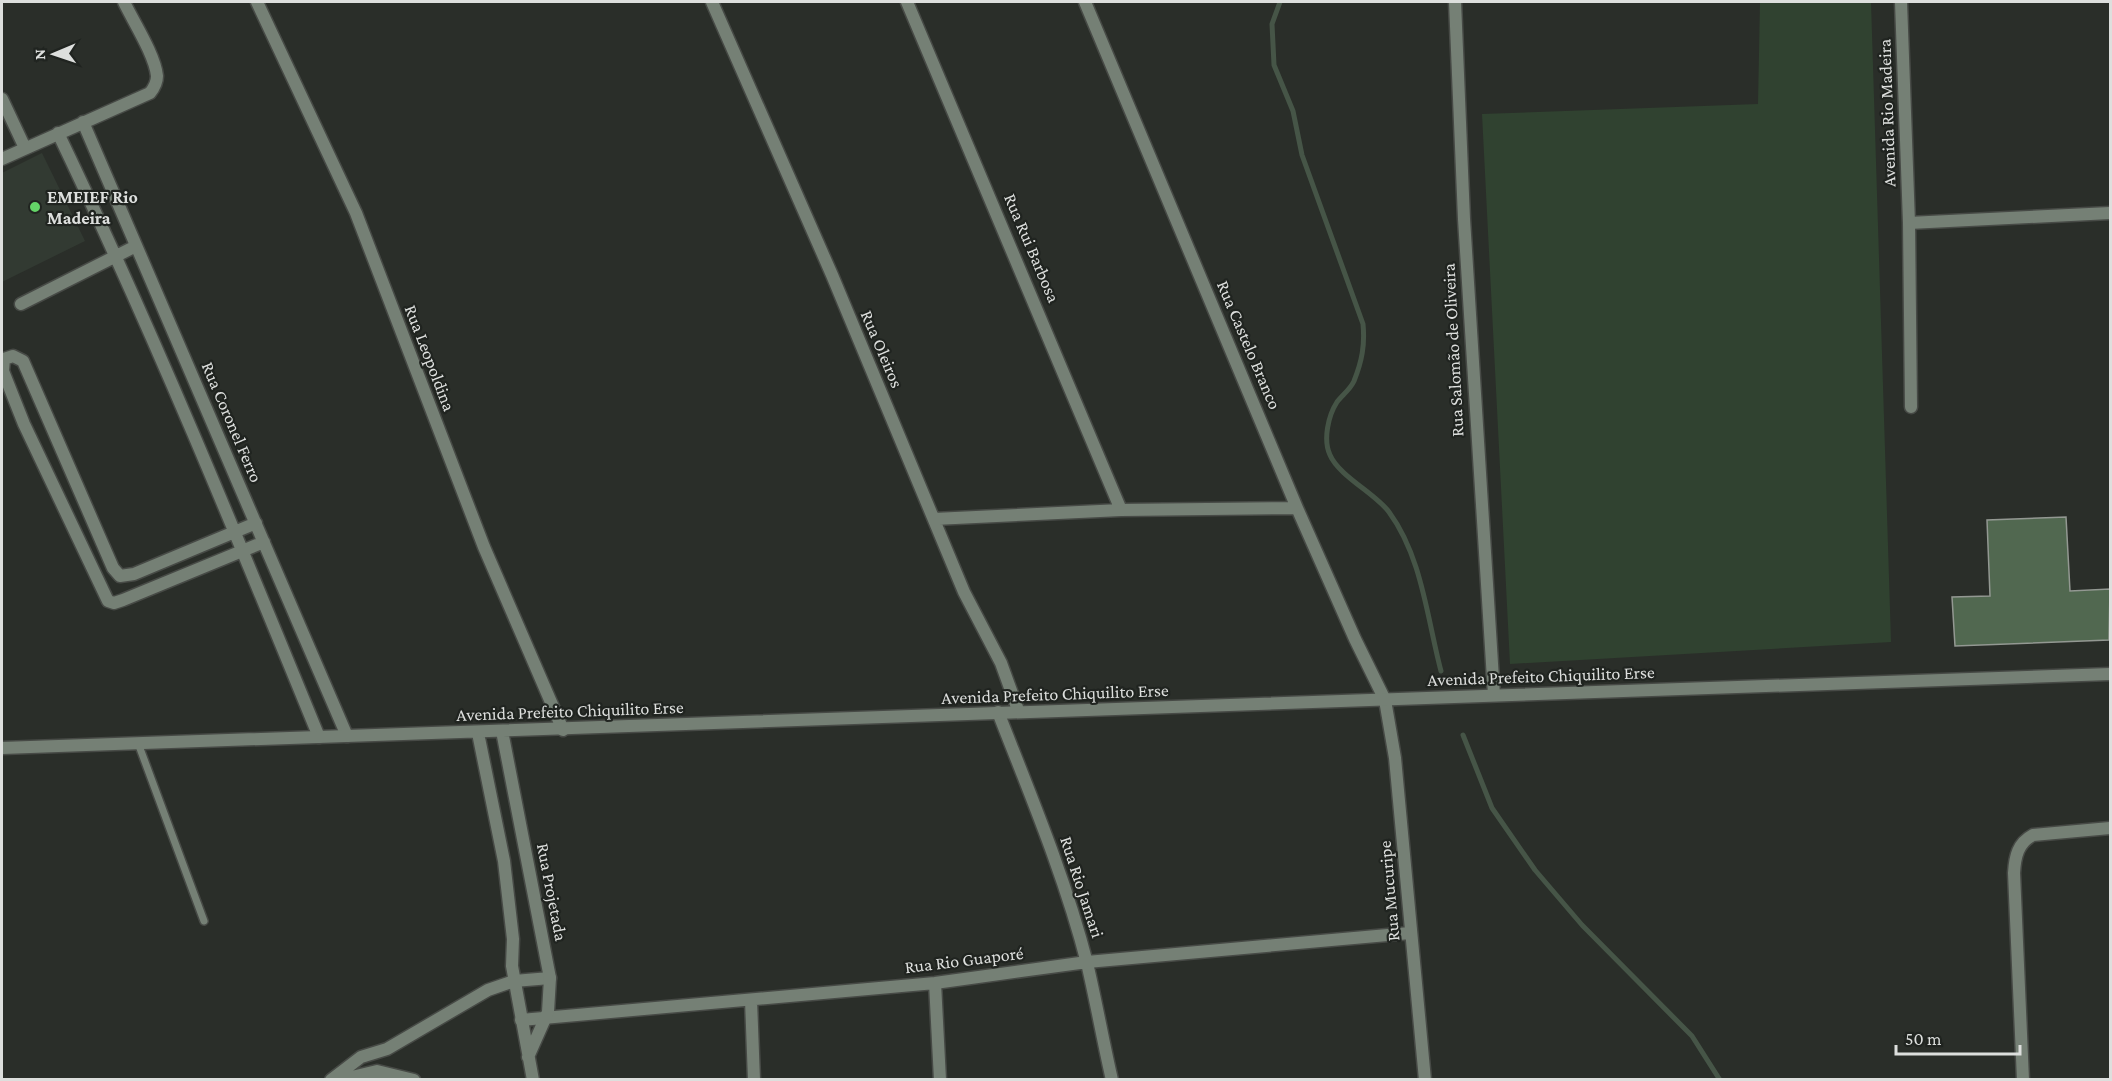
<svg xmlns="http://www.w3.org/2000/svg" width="2112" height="1081" font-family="'Crimson Pro',serif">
  <rect width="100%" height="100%" fill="#2a2e29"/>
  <!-- built -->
  <path fill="#323a32" d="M42,153L85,241L2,282V173Z"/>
  <!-- green -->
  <path fill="#304230" d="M1760,2H1871L1891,642L1510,664L1482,114L1758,104Z"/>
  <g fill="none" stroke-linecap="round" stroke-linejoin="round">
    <!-- stream -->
    <path stroke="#465547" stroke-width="5" d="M1280,2L1272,24L1274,65L1293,111L1302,155L1363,324C1365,345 1362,361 1354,381C1350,390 1342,395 1337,402C1328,416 1323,440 1330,455C1339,476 1376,494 1389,512C1422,557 1427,618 1441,671
      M1463,735L1492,808L1535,870L1582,925L1692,1036L1720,1080"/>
  </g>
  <!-- building -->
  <path fill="#516850" stroke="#939892" stroke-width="1.5" d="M2066,517L2070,591L2110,589L2109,640L1955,646L1952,597L1990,596L1987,520Z"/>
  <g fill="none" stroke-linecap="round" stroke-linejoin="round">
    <!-- service casing -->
    <g stroke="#474a46" stroke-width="10">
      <path id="service" d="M138,743L204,921"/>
    </g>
    <!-- minor casing -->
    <g stroke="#474a46" stroke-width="15">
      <path id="minor" d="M257,2L356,213L484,547L563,730
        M712,2L832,275L964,592L1001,663L1018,710
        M907,2L1121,510
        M1085,2L1297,508L1355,639L1385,700L1395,758L1425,1080
        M1455,2L1464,219L1494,695
        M1901,2L1909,223L1911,407
        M2,99L25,148
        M83,122L347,736
        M58,133C153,331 236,534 319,737
        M2,159L150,93C154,88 157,83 157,76C155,55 133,21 124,2
        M1909,223L2110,213
        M21,304L136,246
        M934,519L1121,510L1297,508
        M256,523L134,574L120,576L113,568L23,361L13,356L4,359L3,371L24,424L108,601L114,603L123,600L264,542
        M998,712C1030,794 1065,877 1087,963C1096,1001 1103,1041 1112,1080
        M935,983L940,1080
        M751,1000L754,1080
        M521,1020L935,983L1087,962L1410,933
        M331,1080L361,1057L387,1049L488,990L514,981L550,978
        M339,1080L377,1071L414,1080
        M2023,1080L2014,873C2015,856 2018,843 2033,835L2110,828"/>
    </g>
    <!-- tertiary casing -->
    <g stroke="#474a46" stroke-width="15">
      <path id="tertiary" d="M502,731L550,978L548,1012L528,1057
        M478,733L504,861L513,939L512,966L533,1080
        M2,748L2110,674"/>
    </g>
    <!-- service -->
    <use href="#service" stroke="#758075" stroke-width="7"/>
    <!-- minor -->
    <use href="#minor" stroke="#758075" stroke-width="12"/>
    <!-- tertiary -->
    <use href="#tertiary" stroke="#758075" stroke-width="12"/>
  </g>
  <!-- markers -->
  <circle fill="#64d468" stroke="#202420" stroke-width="2" cx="35" cy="207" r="6"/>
  <g text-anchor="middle" stroke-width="4.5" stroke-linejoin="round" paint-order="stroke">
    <!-- street labels -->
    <g font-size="18" fill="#dddfdd" stroke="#202420">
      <text transform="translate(1887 113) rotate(-92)" y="6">Avenida Rio Madeira</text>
      <text transform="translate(1032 248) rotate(67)" y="6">Rua Rui Barbosa</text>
      <text transform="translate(1249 345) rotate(67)" y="6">Rua Castelo Branco</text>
      <text transform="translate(882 349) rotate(67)" y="6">Rua Oleiros</text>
      <text transform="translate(1453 350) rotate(-93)" y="6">Rua Salomão de Oliveira</text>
      <text transform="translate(430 358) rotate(69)" y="6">Rua Leopoldina</text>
      <text transform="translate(232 422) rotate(67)" y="6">Rua Coronel Ferro</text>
      <text transform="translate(1541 676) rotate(-2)" y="6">Avenida Prefeito Chiquilito Erse</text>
      <text transform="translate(1055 694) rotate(-2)" y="6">Avenida Prefeito Chiquilito Erse</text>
      <text transform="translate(570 711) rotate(-2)" y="6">Avenida Prefeito Chiquilito Erse</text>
      <text transform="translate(1082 887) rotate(72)" y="6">Rua Rio Jamari</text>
      <text transform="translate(1389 891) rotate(-95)" y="6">Rua Mucuripe</text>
      <text transform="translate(552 892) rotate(79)" y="6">Rua Projetada</text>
      <text transform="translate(964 960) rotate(-7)" y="6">Rua Rio Guaporé</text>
    </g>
    <!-- poi labels -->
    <g font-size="18" font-weight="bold" fill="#dddfdd" stroke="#202420" text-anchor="start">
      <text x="47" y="203">EMEIEF Rio<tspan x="47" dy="21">Madeira</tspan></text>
    </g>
  </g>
  <!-- border -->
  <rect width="2112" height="1081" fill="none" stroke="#dddfdd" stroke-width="6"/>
  <!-- north arrow -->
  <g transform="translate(54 54) rotate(268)" stroke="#202420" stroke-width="4.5" paint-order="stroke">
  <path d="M0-4.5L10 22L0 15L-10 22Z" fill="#dddfdd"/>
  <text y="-9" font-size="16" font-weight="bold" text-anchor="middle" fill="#dddfdd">N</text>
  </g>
  <!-- scale -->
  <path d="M1896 1045v9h124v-9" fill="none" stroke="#dddfdd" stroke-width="3"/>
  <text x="1905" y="1045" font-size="18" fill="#dddfdd" stroke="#202420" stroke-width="4.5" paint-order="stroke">50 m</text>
</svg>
